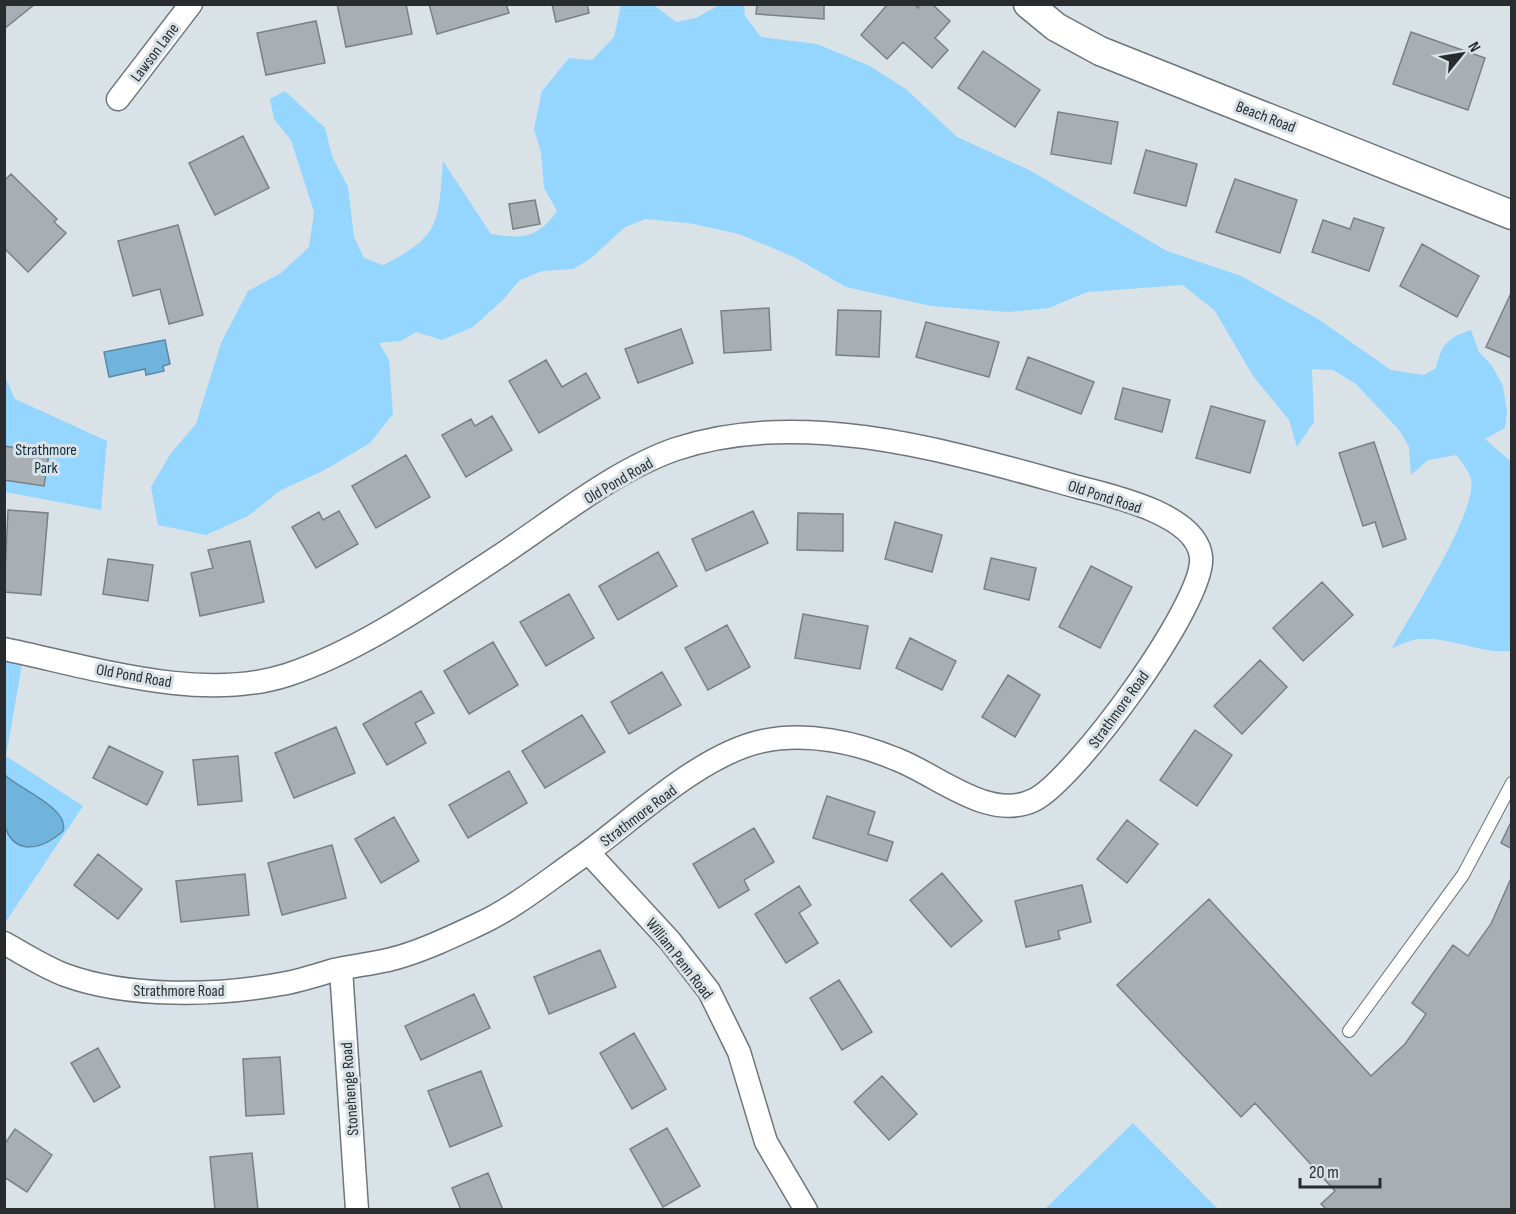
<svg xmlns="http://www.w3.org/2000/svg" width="1516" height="1214" font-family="'Sofia Sans Condensed',sans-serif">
  <rect width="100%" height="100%" fill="#d9e2e7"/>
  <!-- green -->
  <path fill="#94d6ff" d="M621,5H654L676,22L696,18L719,5H744L745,16L761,37L817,44L870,66L907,90L957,137L1031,171L1167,251L1241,276L1318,319L1391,370L1424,375L1436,368C1442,343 1448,338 1471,330L1479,352L1492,366L1503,386L1507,412L1505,428L1485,439L1509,460L1511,459V651C1480,654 1450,636 1418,639C1410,640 1400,645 1392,648C1410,616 1478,511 1471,479C1469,471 1461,462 1457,455L1428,460L1411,475L1409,447L1400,431L1356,384L1333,370L1312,369L1314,422L1297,447L1289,420L1253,376L1215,311L1183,285L1087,292L1049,308L1008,312L931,306L846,287L794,257L739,234L688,223L645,219L625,227L590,259L573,269L542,271L520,280L503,300L473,327L442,340L416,332L401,341L379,343L389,360L393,414L370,443L323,471L281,490L248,516L206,535L158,525L151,487L171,453L196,424L221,343L248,291L281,273L309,247L314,212L291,140L274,119L270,99L285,91L325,128L332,156L348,187L354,237L364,258L383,265C442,236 438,222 443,161L491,234C524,239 536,239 557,211L544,188L541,152L534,129L542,91L569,58L592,60L614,37Z
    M4,375L15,399L107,441L101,510L5,492Z
    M5,655L23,659L6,756L83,806L5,923Z
    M1133,1123L1218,1209H1045Z"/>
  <!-- water -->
  <path fill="#70b3dc" stroke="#5b8aa8" stroke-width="1.5" d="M165,340L170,364L163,366L164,371L146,375L145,369L109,377L104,352Z
    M5,775C17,788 70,808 63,831C43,849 13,858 4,823C1,809 4,790 5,775Z"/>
  <!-- building -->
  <path fill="#a7afb5" stroke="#798186" stroke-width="1.5" d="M4,4H35L4,29Z
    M337,4H406L412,34L346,47Z
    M429,4H506L509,13L437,34Z
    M552,4H587L589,13L556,22Z
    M757,4H824V19L756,14Z
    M888,4H914L918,8L920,4H932L950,21L935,38L948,50L932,68L903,42L887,59L861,35Z
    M316,21L325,63L266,75L257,33Z
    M1411,32L1485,58L1468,110L1393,84Z
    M983,51L1040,90L1015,127L958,88Z
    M1058,112L1118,122L1111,164L1051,154Z
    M243,136L269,188L215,215L189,163Z
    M1146,150L1197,164L1186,206L1134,193Z
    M11,174L57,219L54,222L66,233L28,272L4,248V181Z
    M1235,179L1297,200L1280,253L1216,232Z
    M535,200L540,224L513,229L509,204Z
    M1354,218L1384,228L1369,271L1312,252L1323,220L1350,229Z
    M178,225L203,315L169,324L160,289L133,296L118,241Z
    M1422,244L1479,276L1457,317L1400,286Z
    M1512,291V358L1486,347Z
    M769,308L771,350L724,353L721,311Z
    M838,310L881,311L879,357L836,355Z
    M926,322L999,342L989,377L916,357Z
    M681,329L693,363L638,383L625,349Z
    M1028,357L1094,382L1081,414L1016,389Z
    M546,360L562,387L586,373L600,398L539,433L509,381Z
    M1123,388L1170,400L1162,432L1115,419Z
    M1211,406L1265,421L1250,473L1196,458Z
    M492,416L512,450L466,477L442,435L471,419L475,426Z
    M1374,442L1406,539L1383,547L1375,522L1363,526L1339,453Z
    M4,446L49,453L44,486L4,480Z
    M406,455L430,497L376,528L352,486Z
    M8,510L48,513L41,595L4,592Z
    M339,511L358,544L316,568L292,527L319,512L323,520Z
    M753,511L768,543L706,571L692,539Z
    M798,513L843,514V551L797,550Z
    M895,522L942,535L932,572L885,559Z
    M250,541L264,602L200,616L191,573L213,568L208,550Z
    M658,552L677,586L618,620L599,586Z
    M991,558L1036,568L1029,600L984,589Z
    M108,559L153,565L148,601L103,594Z
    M1091,566L1132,587L1100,648L1059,627Z
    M1322,582L1353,615L1303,661L1273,628Z
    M569,594L594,638L546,666L520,622Z
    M803,614L868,626L860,669L795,658Z
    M727,625L750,667L708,690L685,648Z
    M910,638L956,661L942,690L896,668Z
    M493,642L518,685L469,714L444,671Z
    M1260,660L1287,687L1242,734L1214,706Z
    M662,672L681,705L629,734L611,702Z
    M1008,675L1040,695L1015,737L982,717Z
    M421,691L434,713L415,723L426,743L387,765L363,724Z
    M582,715L605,752L545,788L522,751Z
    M336,727L355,773L294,798L275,753Z
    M1195,730L1232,755L1197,806L1160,780Z
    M109,746L163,772L147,805L93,778Z
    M238,756L242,801L198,805L193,760Z
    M509,771L527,803L468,838L449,805Z
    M827,796L875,812L868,834L893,842L887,861L813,838Z
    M394,817L419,861L381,883L355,839Z
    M1127,820L1158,844L1127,883L1097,859Z
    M1512,820V849L1501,843Z
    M754,828L774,862L744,880L749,890L719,908L693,864Z
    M332,845L346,898L282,915L268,863Z
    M98,854L142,889L118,919L74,885Z
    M942,873L982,921L951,947L910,900Z
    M245,874L249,915L181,922L176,881Z
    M1512,876V1210H1327L1321,1204L1335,1191L1255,1103L1241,1117L1117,985L1209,899L1371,1076L1405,1044L1426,1014L1412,1003L1453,945L1468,956L1491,924Z
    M1082,885L1091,922L1058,931L1060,939L1026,947L1015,901Z
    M799,886L811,905L799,913L818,943L786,963L755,914Z
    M600,950L616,987L549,1014L534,977Z
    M839,980L872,1032L842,1050L810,998Z
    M474,994L490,1028L421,1060L405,1026Z
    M634,1033L666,1089L632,1109L600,1053Z
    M98,1048L120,1087L94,1102L71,1063Z
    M280,1057L284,1114L246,1116L243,1059Z
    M481,1071L502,1126L450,1147L428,1091Z
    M882,1076L917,1114L889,1140L854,1102Z
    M667,1128L700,1186L663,1207L630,1149Z
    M15,1129L52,1155L27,1192L4,1177V1145Z
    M252,1153L258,1210H215L210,1157Z
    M488,1173L503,1210H461L452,1188Z"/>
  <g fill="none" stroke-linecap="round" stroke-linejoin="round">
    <!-- service casing -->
    <g stroke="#6e767b" stroke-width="14">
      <path id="service" d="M1349,1031L1463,875L1512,783"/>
    </g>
    <!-- minor casing -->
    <g stroke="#6e767b" stroke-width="25">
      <path id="minor" d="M118,99L191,4
        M4,649C91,667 200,703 287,675C360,651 437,597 501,555C555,519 615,470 676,449C804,406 954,453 1078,487C1114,496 1197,515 1201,557C1206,602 1075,780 1034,800C989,822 938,775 896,759C855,742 807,732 763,741C700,754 632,821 580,858C547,881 513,909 477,925C449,938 418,953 388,960C370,964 352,966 334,970C317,975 299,981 281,984C216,996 128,998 65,975C44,967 24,954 4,943
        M588,852L670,941L709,991L739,1052L766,1142L806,1210
        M341,969L357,1210"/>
    </g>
    <!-- tertiary casing -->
    <g stroke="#6e767b" stroke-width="31">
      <path id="tertiary" d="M1028,4L1056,27L1100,51L1512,215"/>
    </g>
    <!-- service -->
    <use href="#service" stroke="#fff" stroke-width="12"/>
    <!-- minor -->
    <use href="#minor" stroke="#fff" stroke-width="22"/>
    <!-- tertiary -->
    <use href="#tertiary" stroke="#fff" stroke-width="28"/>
  </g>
  <g text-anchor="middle" stroke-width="6" stroke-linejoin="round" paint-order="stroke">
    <!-- street labels -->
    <g font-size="16" fill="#292c2e" stroke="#d9e2e7">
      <text transform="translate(154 52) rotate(-53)" y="6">Lawson Lane</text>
      <text transform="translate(1266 116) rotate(21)" y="6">Beach Road</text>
      <text transform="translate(618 480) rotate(-30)" y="6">Old Pond Road</text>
      <text transform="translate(1105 496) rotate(18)" y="6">Old Pond Road</text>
      <text transform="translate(134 675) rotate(10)" y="6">Old Pond Road</text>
      <text transform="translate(1118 709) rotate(-54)" y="6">Strathmore Road</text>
      <text transform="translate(638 815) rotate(-37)" y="6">Strathmore Road</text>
      <text transform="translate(680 958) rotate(52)" y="6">William Penn Road</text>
      <text x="179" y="996">Strathmore Road</text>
      <text transform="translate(349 1089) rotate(-94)" y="6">Stonehenge Road</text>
    </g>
    <!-- park labels -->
    <g font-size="16" fill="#0d2c3d" stroke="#d9e2e7">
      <text x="46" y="455">Strathmore<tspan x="46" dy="18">Park</tspan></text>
    </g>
  </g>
  <!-- border -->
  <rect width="1516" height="1214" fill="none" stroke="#292c2e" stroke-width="12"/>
  <!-- north arrow -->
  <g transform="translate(1462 54) rotate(60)" stroke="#d9e2e7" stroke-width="4.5" paint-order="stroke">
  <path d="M0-4.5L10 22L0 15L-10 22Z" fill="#292c2e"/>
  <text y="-9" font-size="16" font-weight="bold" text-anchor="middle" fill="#292c2e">N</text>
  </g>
  <!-- scale -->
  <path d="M1300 1178v9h80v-9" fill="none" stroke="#292c2e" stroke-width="3"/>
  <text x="1309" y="1178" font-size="18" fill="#292c2e" stroke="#d9e2e7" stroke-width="4.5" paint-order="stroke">20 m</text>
</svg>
